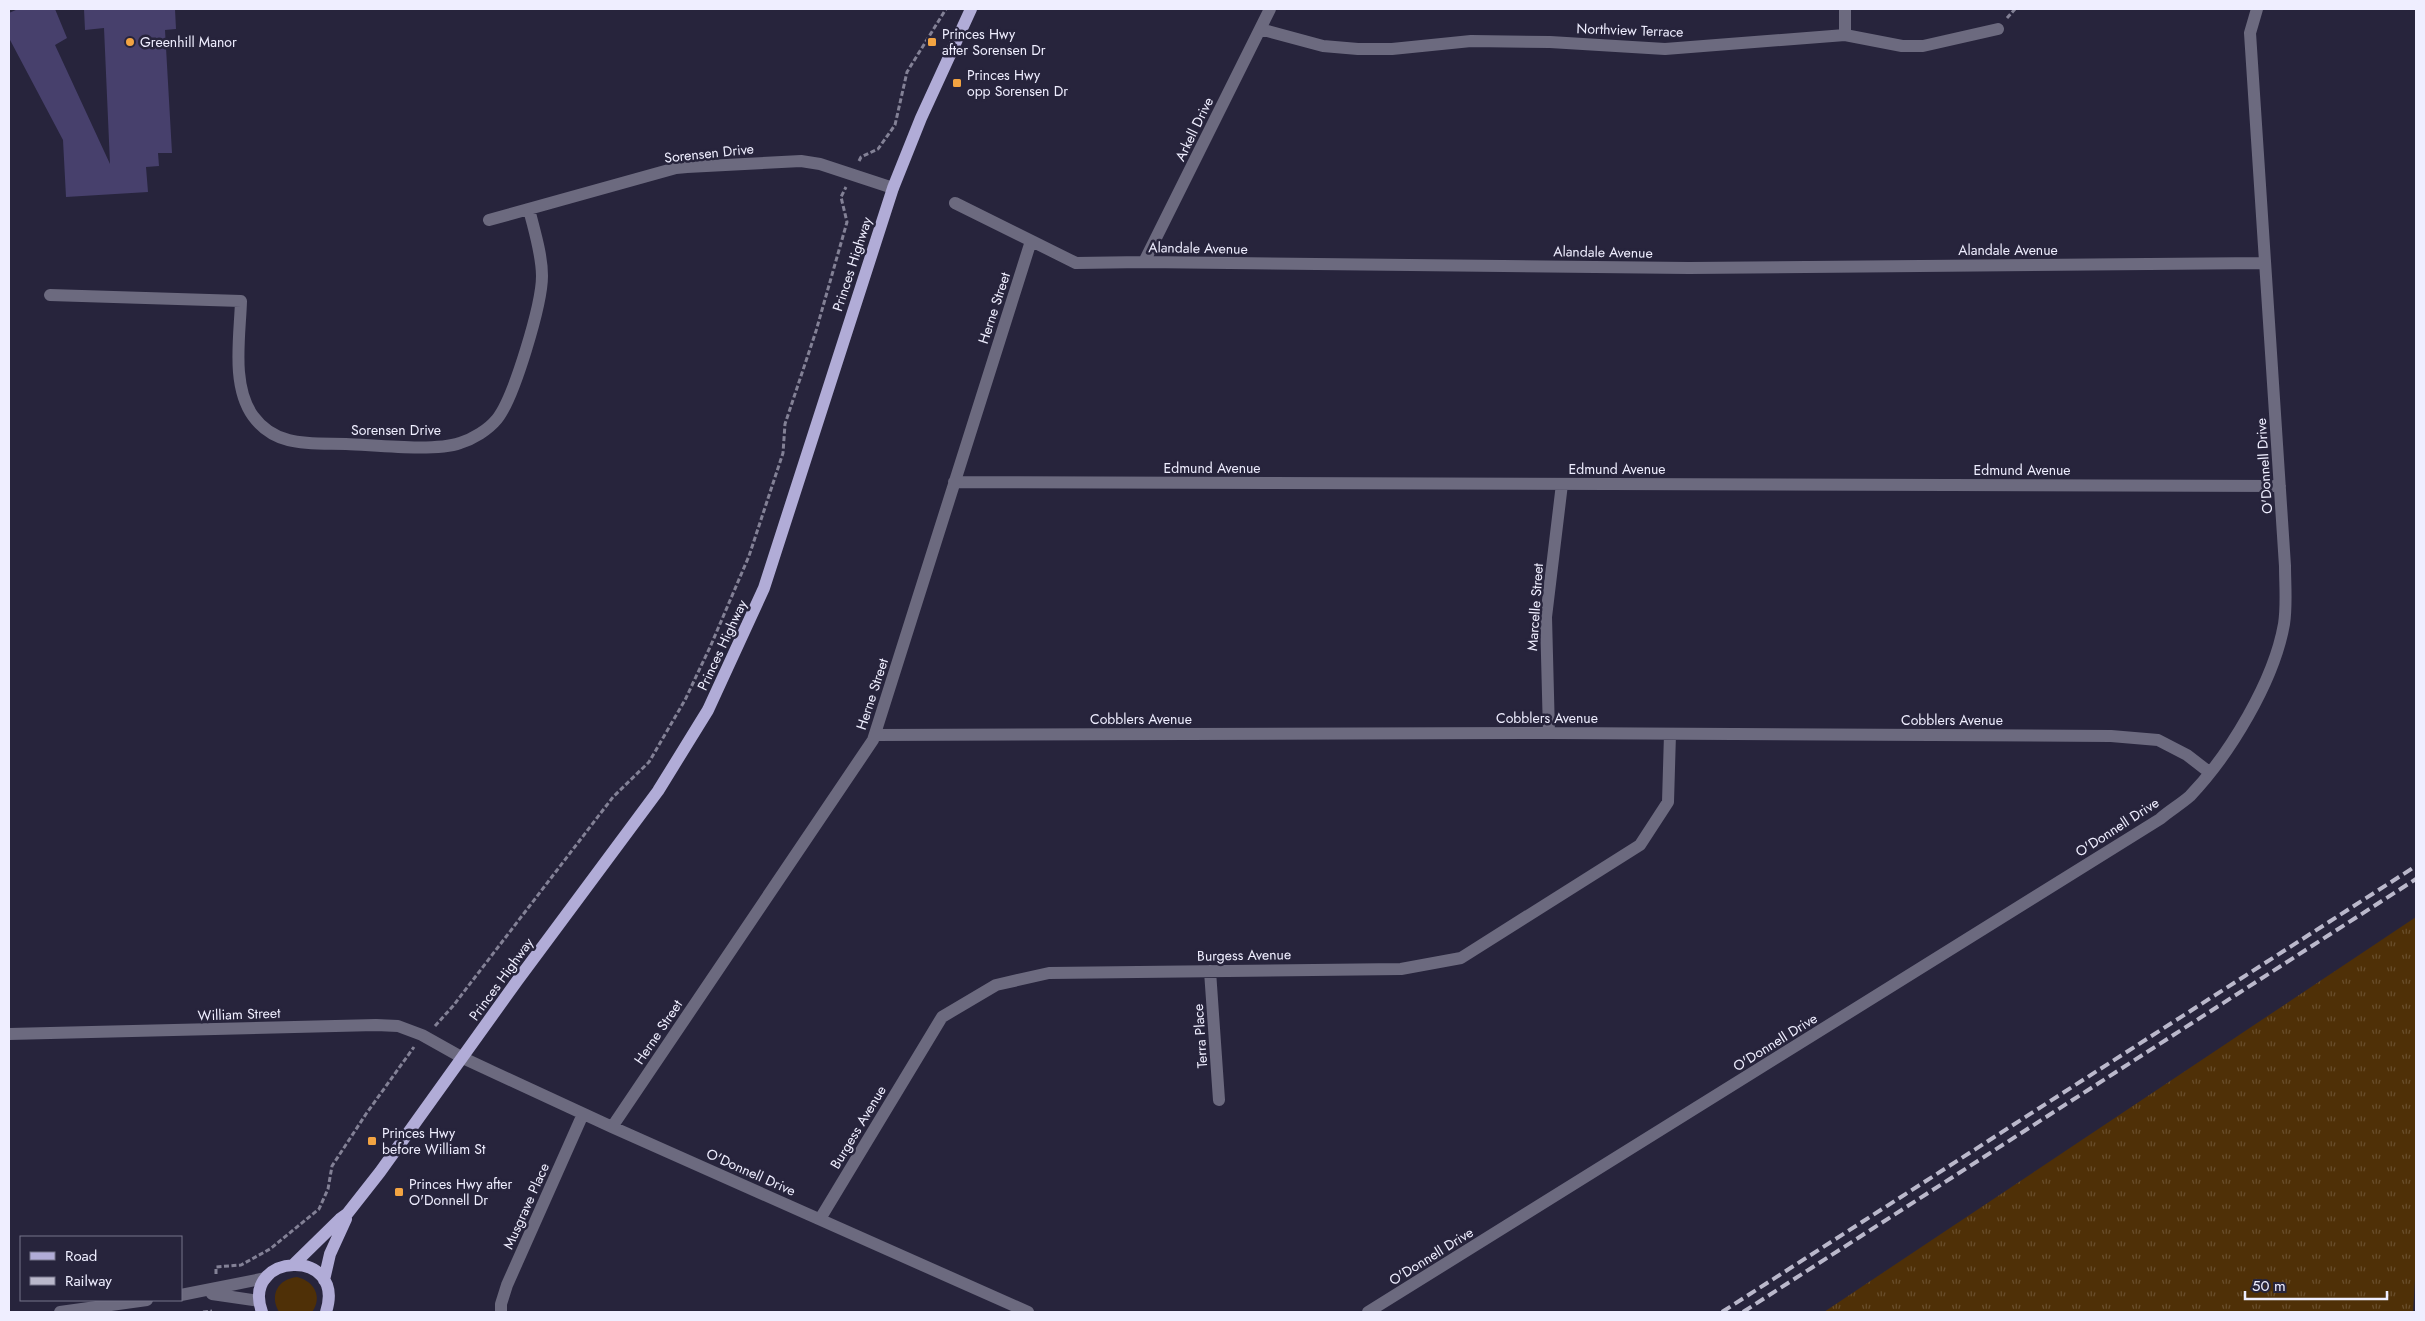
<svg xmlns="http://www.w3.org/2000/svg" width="2425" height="1321" font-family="Jost,sans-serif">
  <defs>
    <pattern id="grass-tufts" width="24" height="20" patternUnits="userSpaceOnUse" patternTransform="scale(1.25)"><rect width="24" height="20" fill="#4f3007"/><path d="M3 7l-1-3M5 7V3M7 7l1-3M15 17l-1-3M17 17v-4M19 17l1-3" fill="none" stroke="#694e2c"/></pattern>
  </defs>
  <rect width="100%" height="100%" fill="#27243c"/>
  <!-- grass -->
  <path fill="url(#grass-tufts)" d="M2416,917V1263L2413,1312H1824Z"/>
  <!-- garden -->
  <path fill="#4f3007" d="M297,1277C314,1281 323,1297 312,1312H279C269,1295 278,1279 297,1277Z"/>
  <!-- building -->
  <path fill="#47406c" d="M18,9H55L67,38L55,45L110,164L104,28L85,30L84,9H175L176,29L165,30L172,153H158L159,166L146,167L148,192L66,197L63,140L9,38V13Z"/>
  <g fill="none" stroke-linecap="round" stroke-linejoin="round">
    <!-- path -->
    <path stroke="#838196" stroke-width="3" stroke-dasharray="5 2.5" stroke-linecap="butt" d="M2007,18L2015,9
      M859,161L861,157L878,149L895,125L907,72L946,9
      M435,1026L453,1006L613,797L649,762L685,700L711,645L749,556L783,453L785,424L816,331L847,222L841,197L846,187
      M216,1274V1267L241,1265L270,1249L319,1209L328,1189L332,1166L366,1114L414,1047
      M203,1312L212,1311"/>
    <!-- minor -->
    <path stroke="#6c6a7f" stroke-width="12" d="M1260,29L1323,46L1358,49H1392L1471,41L1550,42L1665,49L1845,35L1902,46H1923L1998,29
      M1845,35V9
      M955,203L1076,263L1144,262L1689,268L2265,263
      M489,220L676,168L687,167L801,161L820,164L893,188
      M1144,262L1270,9
      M50,295L241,301C240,336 231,385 253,416C276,448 312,443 346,444C375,445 434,452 460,443C473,439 488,430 497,419C514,398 542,304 542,276C542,254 534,230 529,209
      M954,482L2280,486
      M1549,733L1546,617L1562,484
      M875,735L1549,733L2111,736L2158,740L2187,755L2209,772
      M1210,971L1219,1100
      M9,1034L376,1025L398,1026L422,1035L463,1058L612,1127L1028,1312
      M612,1127L873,740L1031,241
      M820,1219L942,1017L996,985L1049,973L1401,969L1461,958L1640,845L1668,802L1670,734
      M212,1294L259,1301
      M181,1295L266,1278
      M60,1312L147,1300
      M501,1312V1304L507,1285L583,1114
      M1368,1312L2160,819C2169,811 2181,804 2190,796C2230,754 2274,681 2284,624C2287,605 2285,585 2285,566L2250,33L2257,9"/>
    <!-- major -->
    <path stroke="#b1acd7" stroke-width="12" d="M294,1264L340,1219L347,1214L380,1172L517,981L658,791L708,710L764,588L893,188L921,118L971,9
      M324,1280L330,1254L346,1219
      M262,1312C240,1252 347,1247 326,1312"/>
    <!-- rail -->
    <path stroke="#bab8cb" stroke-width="4" stroke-dasharray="10 5" stroke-linecap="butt" d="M1722,1312L2416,866
      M1743,1312L2416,879"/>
  </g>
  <!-- markers -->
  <g fill="#f3a442" stroke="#27243c" stroke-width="2">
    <circle cx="130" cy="42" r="5"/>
    <rect x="927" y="37" width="10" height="10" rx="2.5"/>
    <rect x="952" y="78" width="10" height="10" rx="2.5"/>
    <rect x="367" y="1136" width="10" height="10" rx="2.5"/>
    <rect x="394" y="1187" width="10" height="10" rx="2.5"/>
  </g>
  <g text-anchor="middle" stroke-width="5" stroke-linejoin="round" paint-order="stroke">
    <!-- street labels -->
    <g font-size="14" fill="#efeeff" stroke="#27243c">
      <text transform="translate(1630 30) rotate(2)" y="5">Northview Terrace</text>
      <text transform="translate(1194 129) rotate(-64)" y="5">Arkell Drive</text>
      <text transform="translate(709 153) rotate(-6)" y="5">Sorensen Drive</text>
      <text transform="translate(1198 248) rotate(1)" y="5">Alandale Avenue</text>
      <text x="2008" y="255">Alandale Avenue</text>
      <text transform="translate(1603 252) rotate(1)" y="5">Alandale Avenue</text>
      <text transform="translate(852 264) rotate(-72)" y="5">Princes Highway</text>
      <text transform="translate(994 308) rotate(-72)" y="5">Herne Street</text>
      <text x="396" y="435">Sorensen Drive</text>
      <text transform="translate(2264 466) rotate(-94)" y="5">O'Donnell Drive</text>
      <text x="1212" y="473">Edmund Avenue</text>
      <text x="1617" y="474">Edmund Avenue</text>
      <text x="2022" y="475">Edmund Avenue</text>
      <text transform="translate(1535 607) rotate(-86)" y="5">Marcelle Street</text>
      <text transform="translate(722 645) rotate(-65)" y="5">Princes Highway</text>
      <text transform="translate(872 694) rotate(-72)" y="5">Herne Street</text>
      <text x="1547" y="723">Cobblers Avenue</text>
      <text x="1141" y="724">Cobblers Avenue</text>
      <text x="1952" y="725">Cobblers Avenue</text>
      <text transform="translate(2117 827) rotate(-33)" y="5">O'Donnell Drive</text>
      <text transform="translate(1244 955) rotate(-1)" y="5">Burgess Avenue</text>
      <text transform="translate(501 979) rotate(-54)" y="5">Princes Highway</text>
      <text transform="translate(239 1014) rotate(-2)" y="5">William Street</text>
      <text transform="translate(658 1032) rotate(-56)" y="5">Herne Street</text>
      <text transform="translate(1200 1036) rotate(-94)" y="5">Terra Place</text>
      <text transform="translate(1775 1042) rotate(-32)" y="5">O'Donnell Drive</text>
      <text transform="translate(858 1127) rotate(-59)" y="5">Burgess Avenue</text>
      <text transform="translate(751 1172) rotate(24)" y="5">O'Donnell Drive</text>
      <text transform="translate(526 1206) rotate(-66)" y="5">Musgrave Place</text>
      <text transform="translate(1431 1256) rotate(-32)" y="5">O'Donnell Drive</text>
    </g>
    <!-- poi labels -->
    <g font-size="14" fill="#efeeff" stroke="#27243c" text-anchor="start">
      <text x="942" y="39">Princes Hwy<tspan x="942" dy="16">after Sorensen Dr</tspan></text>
      <text x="140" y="47">Greenhill Manor</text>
      <text x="967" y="80">Princes Hwy<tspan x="967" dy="16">opp Sorensen Dr</tspan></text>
      <text x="382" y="1138">Princes Hwy<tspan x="382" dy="16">before William St</tspan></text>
      <text x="409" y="1189">Princes Hwy after<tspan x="409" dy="16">O'Donnell Dr</tspan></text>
    </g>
  </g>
  <!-- border -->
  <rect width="2425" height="1321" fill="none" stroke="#efeeff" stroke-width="20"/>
  <!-- legend -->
  <rect x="20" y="1236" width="162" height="65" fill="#27243c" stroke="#77758a"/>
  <rect x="30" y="1252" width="25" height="8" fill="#b1acd7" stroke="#77758a"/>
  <text x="65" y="1261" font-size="15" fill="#efeeff">Road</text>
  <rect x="30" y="1277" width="25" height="8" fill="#bab8cb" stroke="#77758a"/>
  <text x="65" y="1286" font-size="15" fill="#efeeff">Railway</text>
  <!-- scale -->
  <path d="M2245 1291v8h142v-8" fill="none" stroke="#efeeff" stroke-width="2.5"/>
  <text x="2252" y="1291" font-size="15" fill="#efeeff" stroke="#27243c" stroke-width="4" paint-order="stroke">50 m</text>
</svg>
